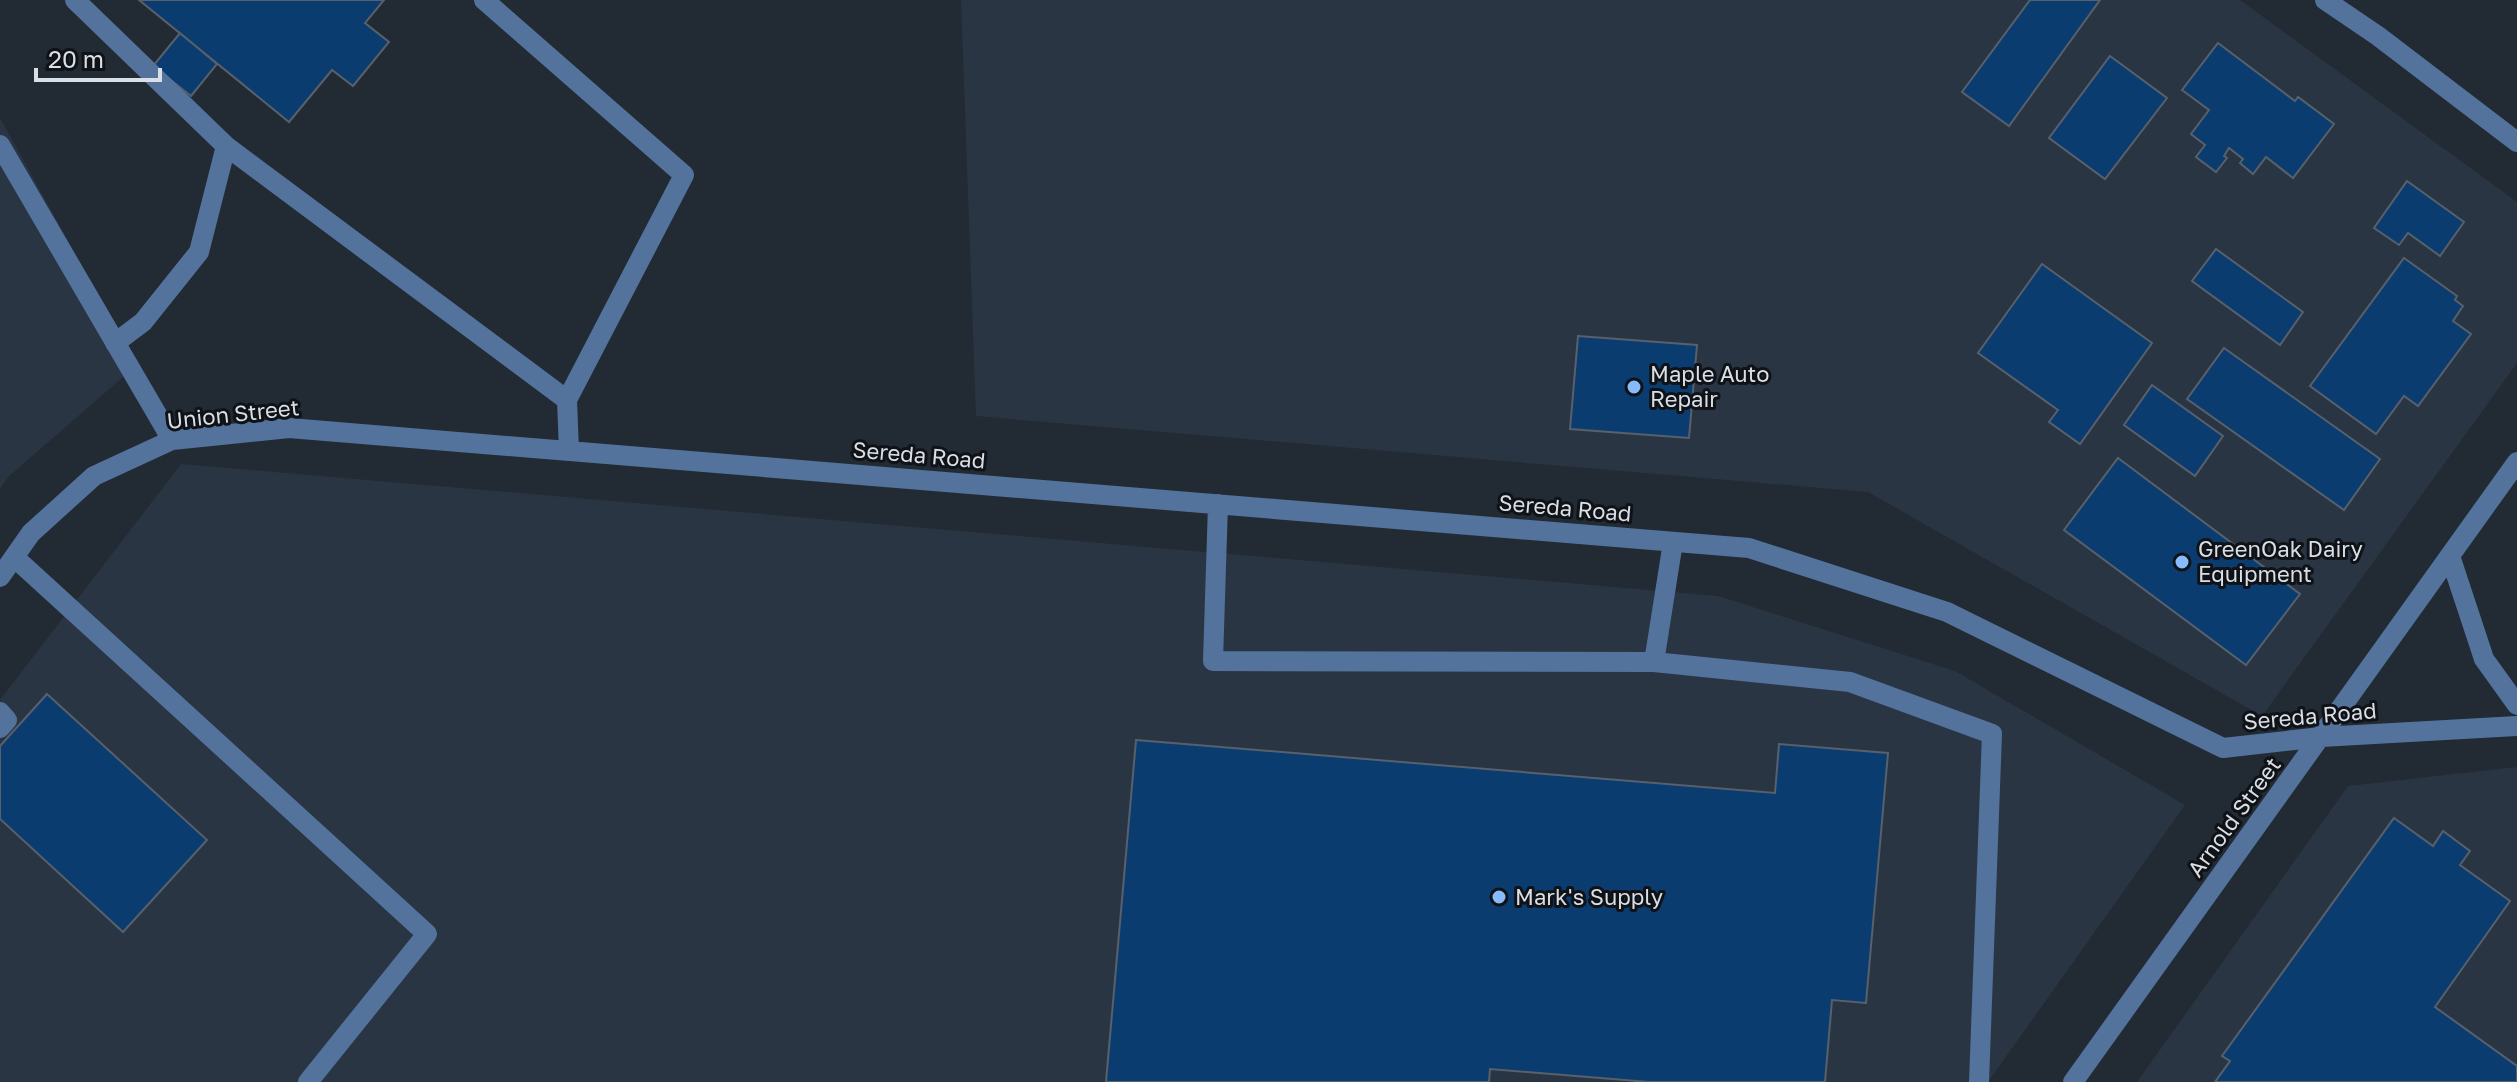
<svg xmlns="http://www.w3.org/2000/svg" width="2517" height="1082" font-family="'Golos Text',sans-serif">
  <rect width="100%" height="100%" fill="#222a34"/>
  <!-- built -->
  <path fill="#2a3544" d="M961,0H2240L2517,202V363L2262,716L1868,492L976,416Z
    M0,118L137,365L8,477L0,489Z
    M181,464L1718,596L1955,671L2185,805L1988,1082H0V700Z
    M2517,767V1082H2137L2348,786Z"/>
  <!-- building -->
  <path fill="#0b3c70" stroke="#57606b" stroke-width="2" d="M139,0H384L365,23L389,42L353,86L332,70L289,122Z
    M2030,0H2100L2009,126L1962,92Z
    M180,33L217,64L191,96L153,66Z
    M2218,43L2295,101L2298,97L2334,124L2293,178L2266,157L2253,174L2240,163L2243,159L2229,148L2224,156L2227,158L2216,172L2196,157L2205,145L2191,134L2209,110L2182,90Z
    M2110,56L2167,98L2105,179L2049,138Z
    M2407,181L2464,222L2440,256L2408,233L2399,245L2374,228Z
    M2216,249L2303,312L2280,345L2192,281Z
    M2404,258L2457,296L2455,300L2463,306L2453,321L2471,334L2418,406L2404,396L2376,434L2310,386Z
    M2042,264L2152,343L2080,444L2049,422L2058,410L1978,353Z
    M1578,336L1697,345L1689,438L1570,429Z
    M2224,348L2380,459L2344,510L2187,399Z
    M2152,385L2223,436L2195,476L2124,425Z
    M2118,458L2300,594L2246,665L2064,530Z
    M47,694L207,840L123,932L0,819V746Z
    M1136,740L1775,793L1779,744L1888,753L1866,1003L1832,1000L1825,1082H1649L1490,1069L1489,1082H1106Z
    M2394,818L2433,846L2443,831L2470,851L2460,865L2510,901L2435,1007L2517,1066V1082H2215L2230,1061L2222,1056Z"/>
  <g fill="none" stroke-linecap="round" stroke-linejoin="round">
    <!-- minor -->
    <path stroke="#53739c" stroke-width="20" d="M75,0L226,146L567,400
      M484,0L684,175L567,400L569,451
      M2325,0L2378,36L2517,142
      M0,145L172,440
      M115,343L143,322L199,252L226,146
      M1218,504L1213,661L1654,662L1850,682L1992,734L1979,1082
      M2450,556L2484,659L2517,705
      M14,557L427,934L308,1082
      M0,577L31,533L94,476L172,440L289,428L1749,548L1947,612L2223,748L2321,737L2517,726
      M1654,662L1673,542
      M0,712L7,720L0,728
      M2073,1082L2517,462"/>
  </g>
  <!-- markers -->
  <g fill="#87bbfb" stroke="#0f1217" stroke-width="3">
    <circle cx="1634" cy="387" r="8"/>
    <circle cx="2182" cy="562" r="8"/>
    <circle cx="1499" cy="897" r="8"/>
  </g>
  <g text-anchor="middle" stroke-width="6" stroke-linejoin="round" paint-order="stroke">
    <!-- poi labels -->
    <g font-size="22" fill="#dadfe6" stroke="#0f1217" text-anchor="start">
      <text x="1650" y="382">Maple Auto<tspan x="1650" dy="25">Repair</tspan></text>
      <text x="2198" y="557">GreenOak Dairy<tspan x="2198" dy="25">Equipment</tspan></text>
      <text x="1515" y="905">Mark's Supply</text>
    </g>
    <!-- street labels -->
    <g font-size="22" fill="#dadfe6" stroke="#0f1217">
      <text transform="translate(233 414) rotate(-6)" y="8">Union Street</text>
      <text transform="translate(919 455) rotate(5)" y="8">Sereda Road</text>
      <text transform="translate(1565 508) rotate(5)" y="8">Sereda Road</text>
      <text transform="translate(2310 716) rotate(-5)" y="8">Sereda Road</text>
      <text transform="translate(2234 817) rotate(-54)" y="8">Arnold Street</text>
    </g>
  </g>
  <!-- scale -->
  <path d="M36 68v12h124v-12" fill="none" stroke="#dadfe6" stroke-width="4"/>
  <text x="48" y="68" font-size="24" fill="#dadfe6" stroke="#0f1217" stroke-width="6" paint-order="stroke">20 m</text>
</svg>
